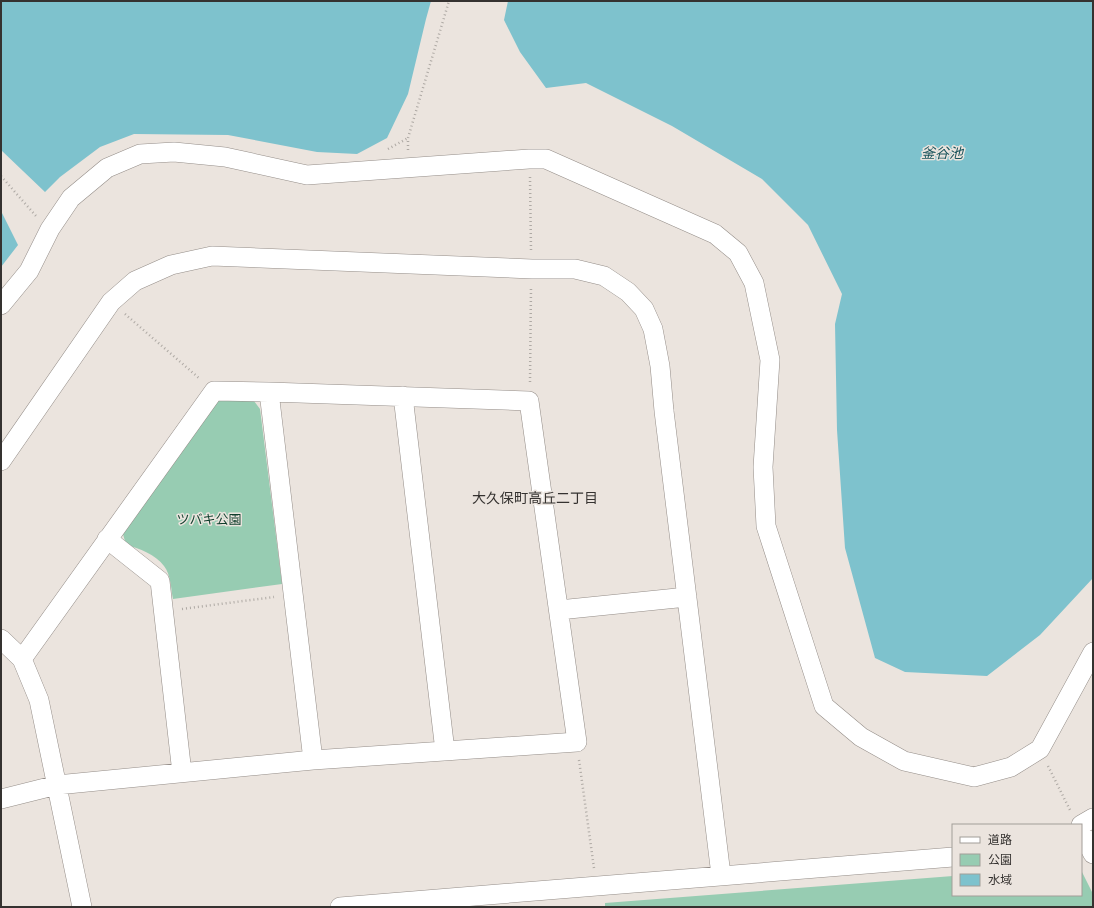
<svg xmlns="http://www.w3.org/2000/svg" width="1094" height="908" font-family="'Varela Round','Noto Sans JP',sans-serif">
  <rect width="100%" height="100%" fill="#ebe4de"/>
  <!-- green -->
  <path fill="#97ccb2" d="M228,396L251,397L260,409L282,584L173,599C171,589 171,575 164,566C156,555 139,548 126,545L123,534L215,402Z
    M1081,870L1093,894V907H605V903L953,876V895H1081Z"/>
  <!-- water -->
  <path fill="#7ec2cd" d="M1,1H431L426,19L408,94L387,138L357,154L317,152L228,135L134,134L100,147L60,177L45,192L1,150Z
    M508,1H1093V578L1040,635L987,676L905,672L875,658L845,548L837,430L835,324L842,294L808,225L762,179L672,126L586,83L546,88L520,52L504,20Z
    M1,211L18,245L1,267Z"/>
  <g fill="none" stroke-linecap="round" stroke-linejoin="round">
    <!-- minor casing -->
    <g stroke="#948d88" stroke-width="20">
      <path id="minor" d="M1,305L29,271L50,229L71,198L107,168L140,154L174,152L225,157L307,175L529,159H546L715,234L738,253L754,283L770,360L763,467L766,526L824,706L861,737L904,761L974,777L1011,767L1040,749L1093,652
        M403,396L445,751
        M1,461L111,302L135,281L171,265L212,256L532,269H575L604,276L628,292L644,309L653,329L660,366L664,411L721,875
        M107,539L160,581L182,773
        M559,610L687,597
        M1,639L22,659L39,700L82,907
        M22,659L214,391L269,392
        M1,799L57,785L313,760L577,742L529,401L269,392L313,760
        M1081,825L1093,818
        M1081,831L1093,854
        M340,907C544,891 748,873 953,857"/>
    </g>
    <!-- path -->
    <path stroke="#aea9a4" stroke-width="2.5" stroke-dasharray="1 3" stroke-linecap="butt" d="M388,149L408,138
      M408,150V138L449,1
      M1,176L36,216
      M530,177L531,250
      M125,314L200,379
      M530,382L531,287
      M182,609L274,597
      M579,760L594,868
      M1048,766L1070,810"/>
    <!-- minor -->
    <use href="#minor" stroke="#fff" stroke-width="19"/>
  </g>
  <g text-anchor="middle" stroke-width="3" stroke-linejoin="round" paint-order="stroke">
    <!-- park labels -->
    <g font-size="13" fill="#0f3e2c" stroke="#ebe4de">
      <text x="209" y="524">ツバキ公園</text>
    </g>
    <!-- water labels -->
    <g font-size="14" font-style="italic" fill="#19545c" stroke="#ebe4de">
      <text x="942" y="158">釜谷池</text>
    </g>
    <!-- neighbourhood labels -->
    <g font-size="14" fill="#353230" stroke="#ebe4de">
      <text x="535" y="503">大久保町高丘二丁目</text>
    </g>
  </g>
  <!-- border -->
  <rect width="1094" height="908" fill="none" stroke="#353230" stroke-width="4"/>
  <!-- legend -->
  <rect x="952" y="824" width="130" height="72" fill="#ebe4de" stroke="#a29d98"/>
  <rect x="960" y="837" width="20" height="6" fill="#ffffff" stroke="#a29d98"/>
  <text x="988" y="844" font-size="12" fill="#353230">道路</text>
  <rect x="960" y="854" width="20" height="12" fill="#97ccb2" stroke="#a29d98"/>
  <text x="988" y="864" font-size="12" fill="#353230">公園</text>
  <rect x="960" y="874" width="20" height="12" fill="#7ec2cd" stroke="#a29d98"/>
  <text x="988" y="884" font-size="12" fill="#353230">水域</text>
</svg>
